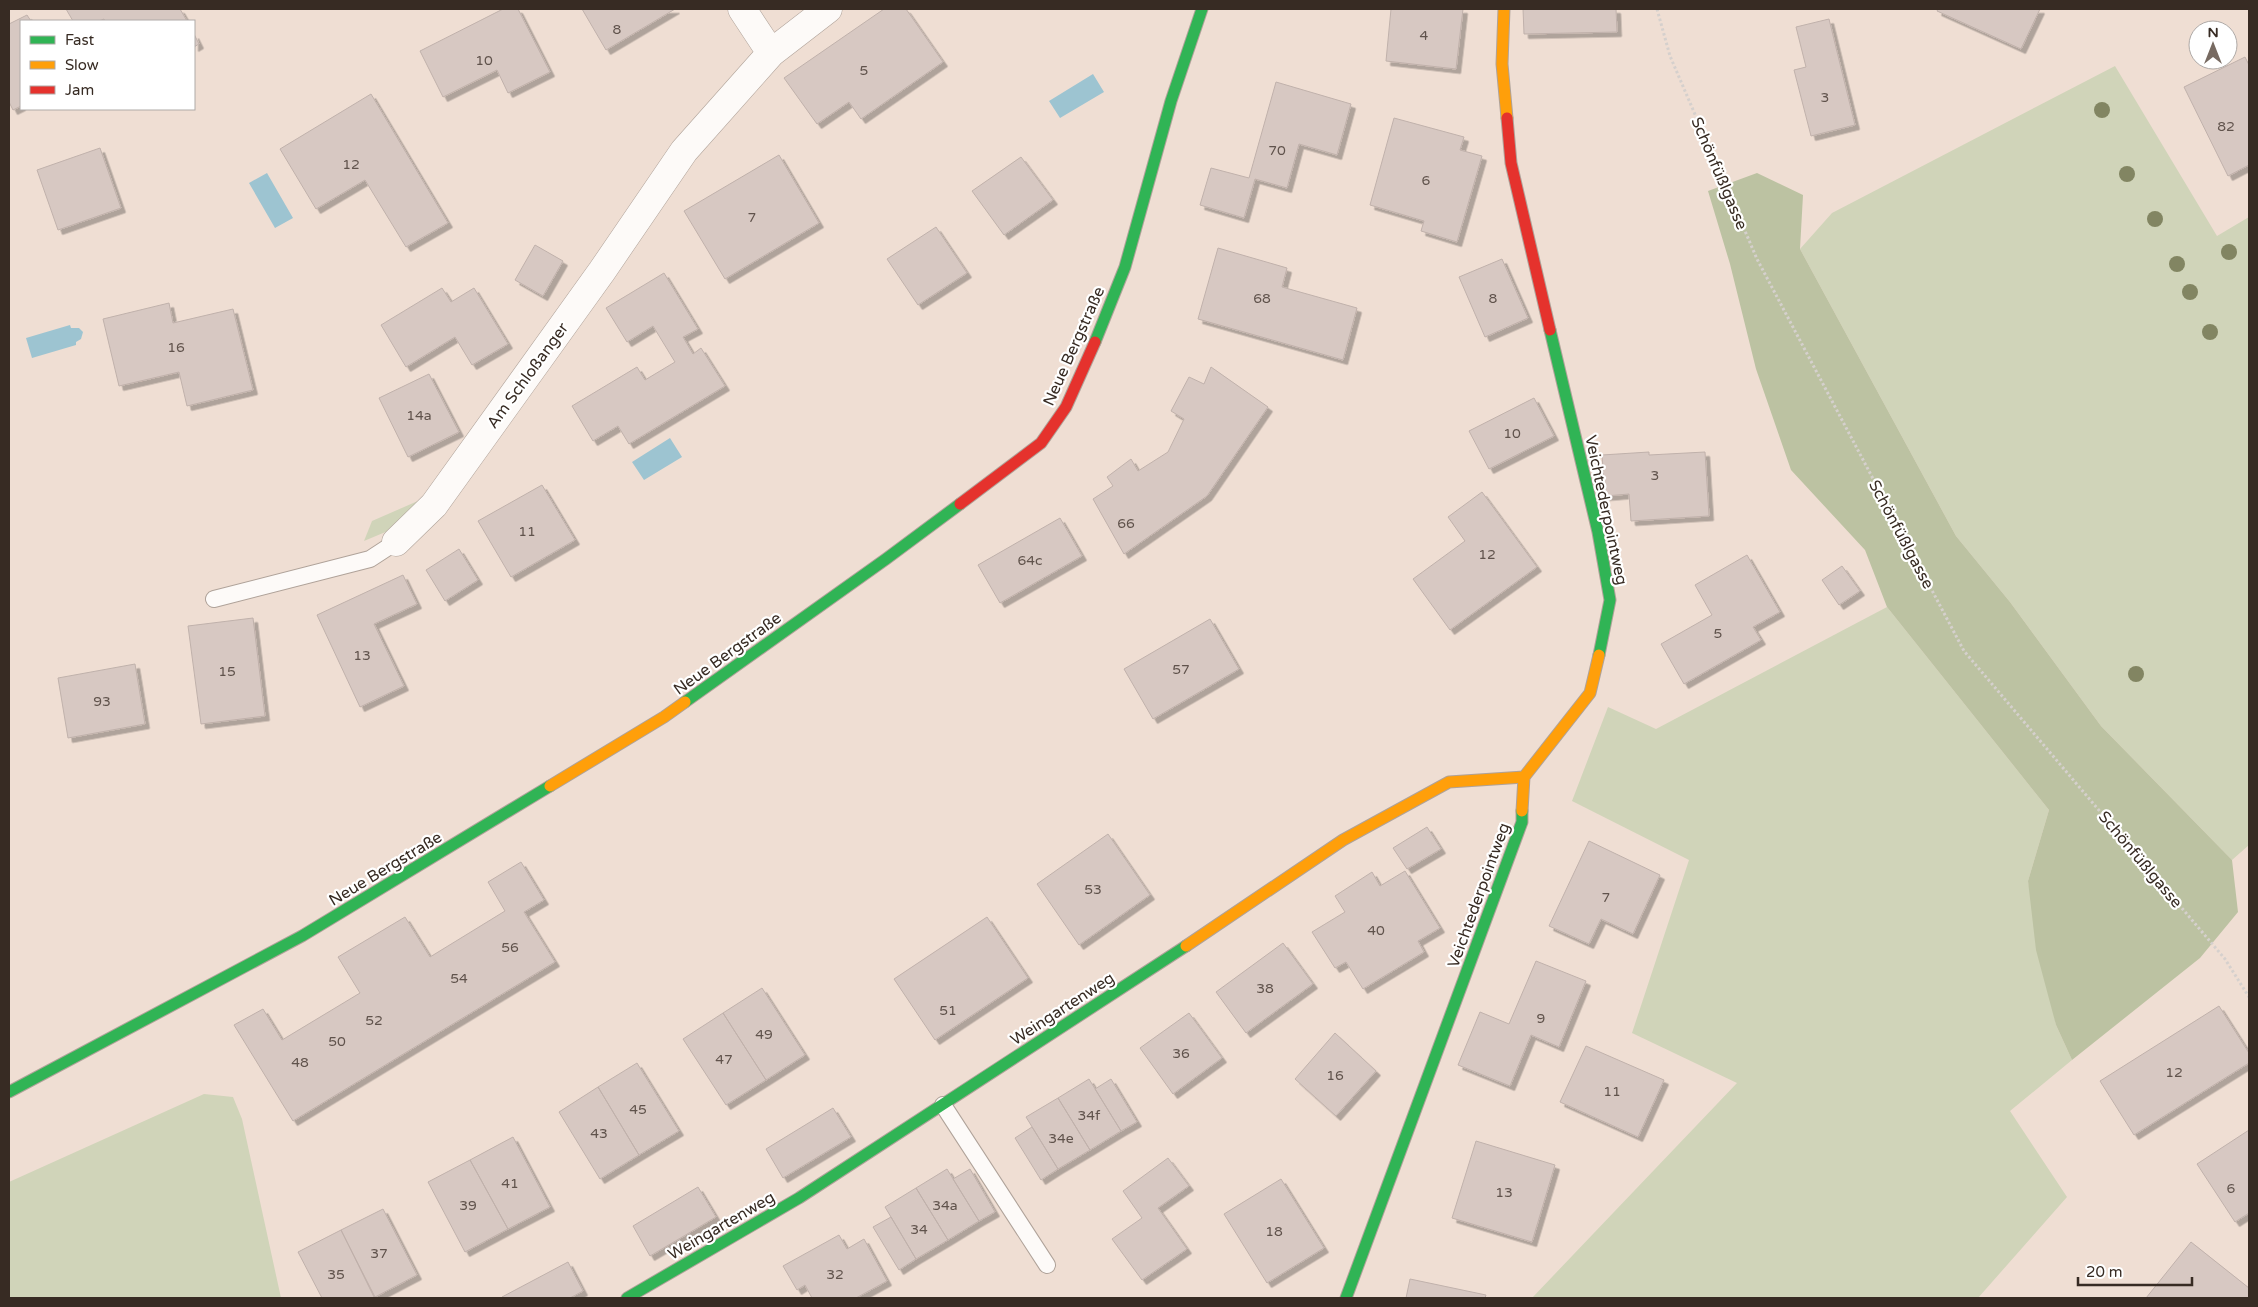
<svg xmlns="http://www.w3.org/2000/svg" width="2258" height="1307" font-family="'Varela Round',sans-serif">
  <defs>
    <filter id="shadow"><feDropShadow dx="4.5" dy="4.5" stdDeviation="0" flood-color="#0004"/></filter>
  </defs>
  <rect width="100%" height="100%" fill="#efded3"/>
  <!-- green -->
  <path fill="#d0d4b9" d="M2115,66L2217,236L2249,217V845L2232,860L2101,726L2010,602L1956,536L1800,249L1832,213Z
    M427,497L395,528L364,541L372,521Z
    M1887,607L2049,810L2028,881L2056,1025L2072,1060L2010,1111L2067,1197L1978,1298H1532L1737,1083L1632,1033L1689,860L1572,801L1608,707L1656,729Z
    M204,1094L233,1097L242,1119L281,1298H9V1182Z"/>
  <!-- forest -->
  <path fill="#bcc2a2" d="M1757,173L1803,195L1800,249L1956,536L2010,602L2101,726L2232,860L2238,912L2200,958L2072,1060L2056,1025L2036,950L2028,881L2049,810L1887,607L1865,550L1791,470L1756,369L1730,264L1708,191Z"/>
  <!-- water -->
  <path fill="#9dc4d1" d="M1093,74L1104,92L1060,118L1049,101Z
    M267,173L293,218L275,228L249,183Z
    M70,325L71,328H79L83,332L81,339L76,342V345L32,358L26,338Z
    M670,438L682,457L644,480L632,462Z"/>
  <!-- building -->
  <path fill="#d7c8c2" stroke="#c0b1ab" filter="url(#shadow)" d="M66,9H180L187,21H105L104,19L99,21H73Z
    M503,9H518L550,72L508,93L497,70L443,97L420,51Z
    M582,9H675L606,50Z
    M884,9H906L943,62L861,119L849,102L817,124L784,78Z
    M1391,9H1463L1456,69L1386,61Z
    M1523,9H1616L1617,32L1524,34Z
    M1938,9H2040L2021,49L1937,11Z
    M27,15L31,21H21V106L13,110L9,102V24Z
    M1829,19L1855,125L1811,136L1794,70L1806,67L1796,27Z
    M194,34L199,44L194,47Z
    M2245,57L2249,65V165L2228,176L2184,87Z
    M1276,82L1351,104L1337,155L1299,144L1287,188L1255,179L1244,218L1200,205L1211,168L1249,178Z
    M371,94L448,223L406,247L365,180L316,209L280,149Z
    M1394,118L1464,137L1460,150L1482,156L1457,242L1421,231L1424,221L1370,205Z
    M100,148L121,208L58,230L37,170Z
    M779,155L819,223L725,279L684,211Z
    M1021,157L1053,200L1004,235L972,191Z
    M936,227L967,273L918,305L887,259Z
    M535,245L563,261L543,296L515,280Z
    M1218,248L1287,268L1282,287L1357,308L1343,360L1198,319Z
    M1502,259L1528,318L1485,337L1459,277Z
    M664,273L698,329L683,337L693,354L701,348L725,386L629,444L618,426L593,441L572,406L637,367L645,380L675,362L653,326L627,342L606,308Z
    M442,288L451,302L474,288L508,344L472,365L455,337L406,367L381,325Z
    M169,303L173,323L233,309L253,390L187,406L179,372L119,386L103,319Z
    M1211,367L1268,407L1207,496L1124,554L1093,499L1113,486L1107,477L1131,459L1138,471L1168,452L1184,419L1171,411L1189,377L1204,384Z
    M429,374L459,432L408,457L379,398Z
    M1534,398L1554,436L1489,469L1469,431Z
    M1649,452V455L1705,452L1709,516L1631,521L1629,494L1605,496L1602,455Z
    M542,485L575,540L511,577L478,521Z
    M1482,492L1537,567L1450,630L1413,579L1465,541L1448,517Z
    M1060,518L1082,556L1000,603L978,565Z
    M459,549L478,580L445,601L426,570Z
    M1747,555L1780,612L1753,627L1761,640L1684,684L1661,644L1712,615L1695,585Z
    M1842,566L1860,591L1839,605L1822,580Z
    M403,575L417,604L374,624L404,686L360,707L317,615Z
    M253,618L265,716L201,724L188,626Z
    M1210,619L1239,669L1153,719L1124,669Z
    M135,664L145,724L68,738L58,678Z
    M1427,827L1441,849L1407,869L1393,848Z
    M1108,834L1150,895L1079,945L1037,884Z
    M1589,841L1660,875L1633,934L1601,919L1589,944L1549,926Z
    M521,862L544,900L524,912L555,962L293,1121L234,1025L263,1009L282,1040L360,993L338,957L405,917L430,957L505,911L488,882Z
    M1405,871L1440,928L1418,941L1424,952L1363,989L1346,962L1335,968L1312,932L1345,912L1335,896L1372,872L1380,886Z
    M987,917L1028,978L935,1040L894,979Z
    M1283,943L1313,984L1246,1033L1216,992Z
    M1536,961L1586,981L1559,1047L1531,1035L1510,1086L1458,1065L1480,1012L1509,1024Z
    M762,988L805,1055L766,1080L723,1013Z
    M2219,1006L2249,1053V1063L2134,1135L2100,1081Z
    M723,1013L766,1080L726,1105L683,1039Z
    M1189,1013L1222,1058L1173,1094L1140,1048Z
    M1335,1033L1376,1071L1336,1116L1295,1079Z
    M1586,1046L1664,1080L1638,1137L1560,1102Z
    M637,1063L679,1131L639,1155L598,1087Z
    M1089,1079L1121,1131L1090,1150L1058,1098Z
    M1111,1079L1137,1122L1121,1131L1095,1089Z
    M598,1087L639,1155L600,1179L559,1112Z
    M1058,1098L1090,1150L1058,1169L1026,1117Z
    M833,1108L851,1137L783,1178L766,1149Z
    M1032,1127L1058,1169L1041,1180L1015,1138Z
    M2249,1130V1213L2235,1222L2197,1164Z
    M513,1137L550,1207L508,1229L470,1160Z
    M1476,1141L1555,1165L1532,1242L1452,1218Z
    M1168,1158L1189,1186L1158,1208L1187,1249L1142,1280L1112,1239L1142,1218L1123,1191Z
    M470,1160L508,1229L465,1252L428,1182Z
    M947,1169L979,1221L948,1240L916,1188Z
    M970,1169L995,1212L979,1221L953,1179Z
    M1281,1179L1324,1248L1267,1283L1224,1214Z
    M698,1187L716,1217L650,1256L633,1226Z
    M916,1188L948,1240L916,1259L885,1207Z
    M383,1209L417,1275L375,1297L341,1230Z
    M891,1217L916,1259L899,1270L873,1227Z
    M341,1230L374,1297L372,1298H322L298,1252Z
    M839,1235L847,1249L864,1239L887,1281L856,1298H812L805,1285L797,1290L783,1266Z
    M2191,1242L2249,1288V1298H2146Z
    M568,1262L583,1291L570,1298H503L502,1297Z
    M1410,1279L1486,1295L1485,1298H1406Z"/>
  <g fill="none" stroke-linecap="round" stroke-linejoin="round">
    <!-- lane casing -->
    <g stroke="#afa299" stroke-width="18">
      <path id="lane" d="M214,599L370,559L396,542
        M943,1105L1047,1265"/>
    </g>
    <!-- street casing -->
    <g stroke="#afa299" stroke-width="29">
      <path id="street" d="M742,9L771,53
        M396,542L434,505L602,271L684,151L771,53L828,9"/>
    </g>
    <!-- fast casing -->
    <g stroke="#afa299" stroke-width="13">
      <path id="fast" d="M1550,330L1598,532L1610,600L1599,655
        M1095,342L1125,267L1171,101L1202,9
        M685,702L886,559L960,504
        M9,1092L302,936L550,786
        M627,1298L799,1198L1186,946
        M1346,1298L1522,822V811"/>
    </g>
    <!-- slow casing -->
    <g stroke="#afa299" stroke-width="13">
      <path id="slow" d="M1504,9L1502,64L1507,118
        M550,786L664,717L685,702
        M1522,811L1524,777L1590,693L1599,655
        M1186,946L1343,840L1449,782L1524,777"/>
    </g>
    <!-- jam casing -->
    <g stroke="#afa299" stroke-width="13">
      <path id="jam" d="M1507,118L1511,163L1550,330
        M960,504L1041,443L1066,407L1095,342"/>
    </g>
    <!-- path -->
    <path stroke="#d5d0cd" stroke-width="3" stroke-dasharray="2.5 2.5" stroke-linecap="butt" d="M1657,9L1670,56L1757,259L1964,651L2225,959L2249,997"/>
    <!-- lane -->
    <use href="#lane" stroke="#fdfaf8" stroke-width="16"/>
    <!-- street -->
    <use href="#street" stroke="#fdfaf8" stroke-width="28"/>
    <!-- fast -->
    <use href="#fast" stroke="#30b455" stroke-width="11"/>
    <!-- slow -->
    <use href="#slow" stroke="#ff9f0a" stroke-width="11"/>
    <!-- jam -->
    <use href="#jam" stroke="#e5322d" stroke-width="11"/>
  </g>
  <!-- trees -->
  <g fill="#828562">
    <circle cx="2102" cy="110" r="8"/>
    <circle cx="2127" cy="174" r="8"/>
    <circle cx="2155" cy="219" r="8"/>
    <circle cx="2229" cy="252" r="8"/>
    <circle cx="2177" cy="264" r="8"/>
    <circle cx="2190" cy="292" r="8"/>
    <circle cx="2210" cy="332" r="8"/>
    <circle cx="2136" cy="674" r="8"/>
  </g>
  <g text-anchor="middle" stroke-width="4.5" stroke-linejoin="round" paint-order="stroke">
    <!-- number labels -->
    <g font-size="14" fill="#60534c">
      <text x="617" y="34">8</text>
      <text x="1424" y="40">4</text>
      <text x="484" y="65">10</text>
      <text x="864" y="75">5</text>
      <text x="1825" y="102">3</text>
      <text x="2226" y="131">82</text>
      <text x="1277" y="155">70</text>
      <text x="351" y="169">12</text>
      <text x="1426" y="185">6</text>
      <text x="752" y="222">7</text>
      <text x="1262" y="303">68</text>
      <text x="1493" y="303">8</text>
      <text x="176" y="352">16</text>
      <text x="419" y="420">14a</text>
      <text x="1512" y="438">10</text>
      <text x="1655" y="480">3</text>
      <text x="1126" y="528">66</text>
      <text x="527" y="536">11</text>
      <text x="1487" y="559">12</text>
      <text x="1030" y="565">64c</text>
      <text x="1718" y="638">5</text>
      <text x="362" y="660">13</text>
      <text x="1181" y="674">57</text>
      <text x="227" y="676">15</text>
      <text x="102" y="706">93</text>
      <text x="1093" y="894">53</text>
      <text x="1606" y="902">7</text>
      <text x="1376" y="935">40</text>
      <text x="510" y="952">56</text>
      <text x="459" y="983">54</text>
      <text x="1265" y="993">38</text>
      <text x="948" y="1015">51</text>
      <text x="1541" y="1023">9</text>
      <text x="374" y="1025">52</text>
      <text x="764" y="1039">49</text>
      <text x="337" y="1046">50</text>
      <text x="1181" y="1058">36</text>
      <text x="724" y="1064">47</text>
      <text x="300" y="1067">48</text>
      <text x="2174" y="1077">12</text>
      <text x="1335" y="1080">16</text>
      <text x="1612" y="1096">11</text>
      <text x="638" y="1114">45</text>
      <text x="1089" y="1120">34f</text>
      <text x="599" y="1138">43</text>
      <text x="1061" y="1143">34e</text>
      <text x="510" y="1188">41</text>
      <text x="2231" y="1193">6</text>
      <text x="1504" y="1197">13</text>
      <text x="468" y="1210">39</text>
      <text x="945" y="1210">34a</text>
      <text x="919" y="1234">34</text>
      <text x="1274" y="1236">18</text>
      <text x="379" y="1258">37</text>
      <text x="336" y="1279">35</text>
      <text x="835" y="1279">32</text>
    </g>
    <!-- street labels -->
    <g font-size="16" fill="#372b23" stroke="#fff">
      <text transform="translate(1720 173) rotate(67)" y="6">Schönfüßlgasse</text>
      <text transform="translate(1073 346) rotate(-66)" y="6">Neue Bergstraße</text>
      <text transform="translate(527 375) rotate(-54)" y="6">Am Schloßanger</text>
      <text transform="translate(1607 510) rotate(78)" y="6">Veichtederpointweg</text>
      <text transform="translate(1902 534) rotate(62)" y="6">Schönfüßlgasse</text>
      <text transform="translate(727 653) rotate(-36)" y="6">Neue Bergstraße</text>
      <text transform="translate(2141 859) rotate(50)" y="6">Schönfüßlgasse</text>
      <text transform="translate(385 868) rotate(-31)" y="6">Neue Bergstraße</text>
      <text transform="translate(1478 895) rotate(-70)" y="6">Veichtederpointweg</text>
      <text transform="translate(1062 1008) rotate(-33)" y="6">Weingartenweg</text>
      <text transform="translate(721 1225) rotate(-30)" y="6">Weingartenweg</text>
    </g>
  </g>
  <!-- border -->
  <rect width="2258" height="1307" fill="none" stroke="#372b23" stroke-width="20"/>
  <!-- legend -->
  <rect x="20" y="20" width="175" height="90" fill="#ffffff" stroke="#afaaa7"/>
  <rect x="30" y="36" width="25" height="8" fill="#30b455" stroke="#afaaa7"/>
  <text x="65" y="45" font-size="15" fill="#372b23">Fast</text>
  <rect x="30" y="61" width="25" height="8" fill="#ff9f0a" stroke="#afaaa7"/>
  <text x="65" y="70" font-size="15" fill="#372b23">Slow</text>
  <rect x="30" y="86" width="25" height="8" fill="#e5322d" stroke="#afaaa7"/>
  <text x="65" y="95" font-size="15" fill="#372b23">Jam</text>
  <!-- north arrow -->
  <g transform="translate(2213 45)"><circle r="24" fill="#ffffff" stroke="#afaaa7"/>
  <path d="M0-4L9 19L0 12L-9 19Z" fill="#776a61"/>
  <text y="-8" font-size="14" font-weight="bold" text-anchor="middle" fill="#372b23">N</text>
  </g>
  <!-- scale -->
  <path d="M2078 1277v8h114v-8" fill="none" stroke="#372b23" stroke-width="2.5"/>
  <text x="2086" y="1277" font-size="15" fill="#372b23" stroke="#ffffff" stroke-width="4" paint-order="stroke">20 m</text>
</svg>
